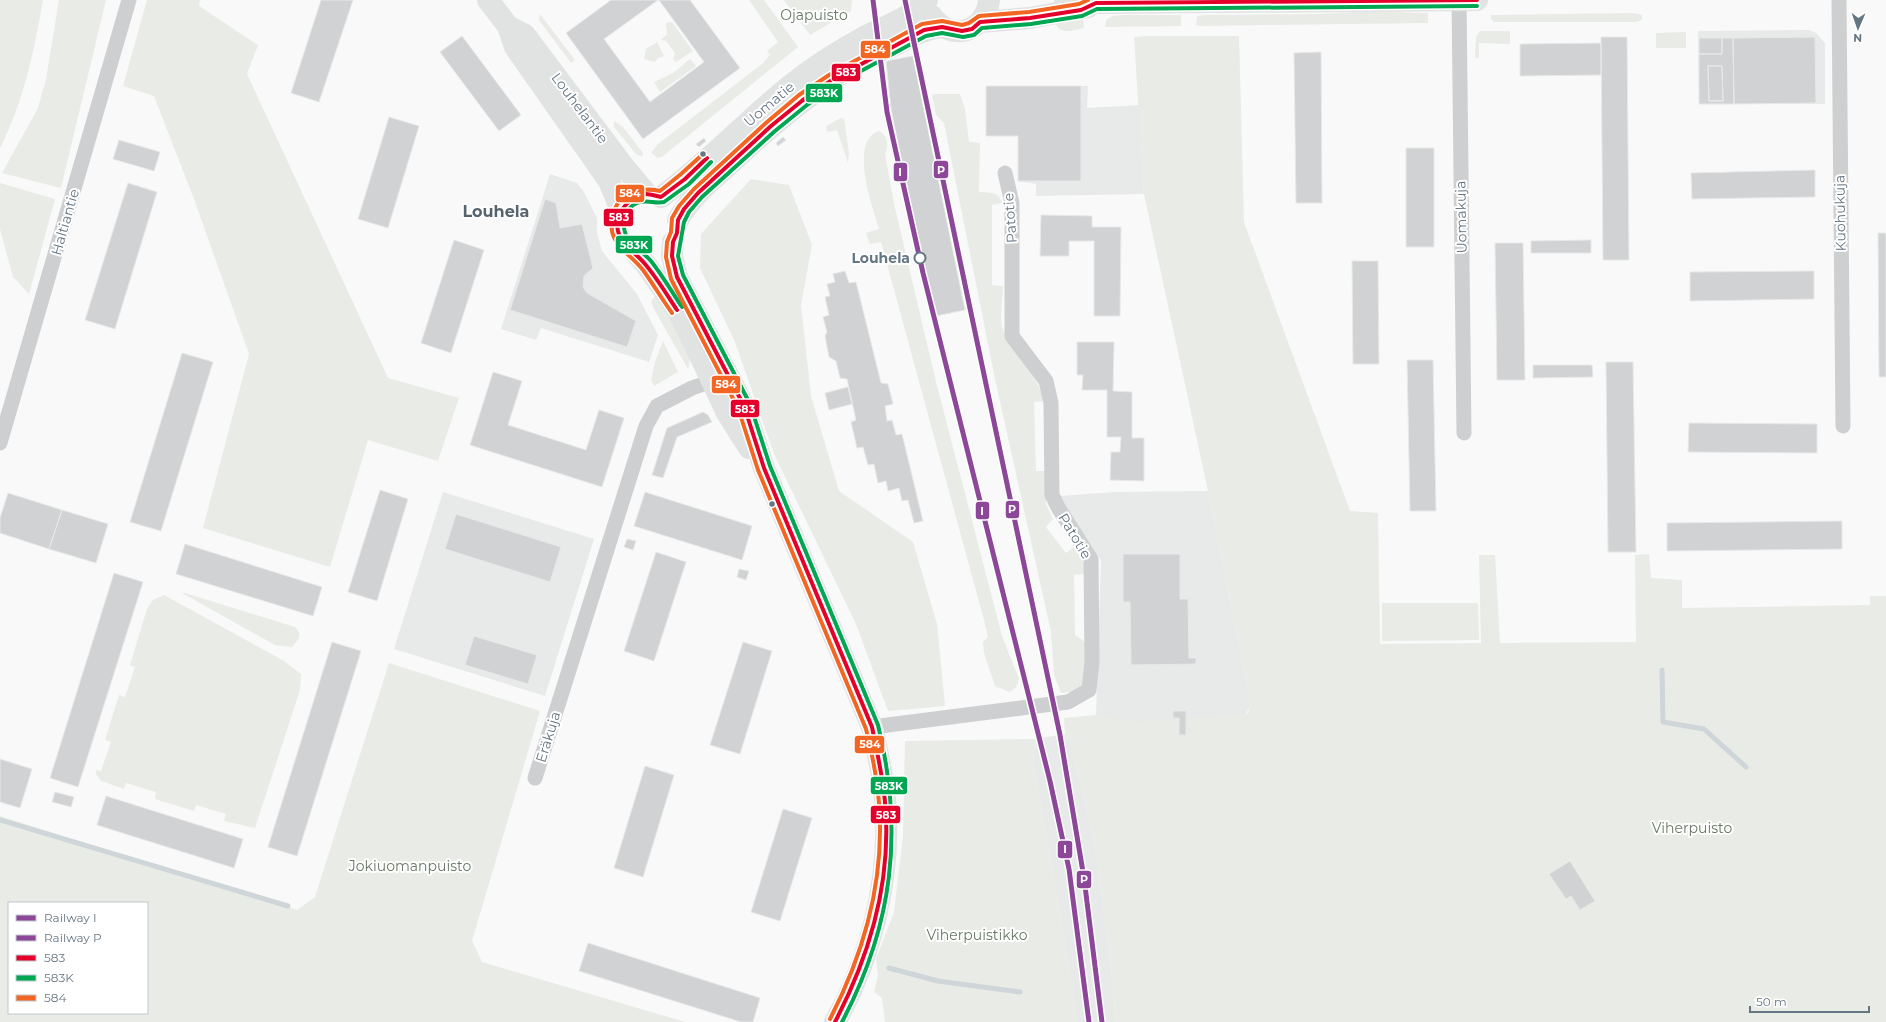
<svg xmlns="http://www.w3.org/2000/svg" width="1886" height="1022" font-family="Montserrat,sans-serif">
  <rect width="100%" height="100%" fill="#f9f9f9"/>
  <!-- built -->
  <path fill="#e8e9e9" d="M1809,30L1816,33L1825,43V104H1699L1698,31Z
    M986,86H1088L1087,108L1139,105L1144,194L1036,196V184L1018,181V136H986Z
    M550,174L577,183L584,192L597,218V233L602,251L637,294L658,335L649,362L541,328L536,340L501,329Z
    M1208,491L1251,705L1244,717L1145,745L1096,715L1101,560L1058,496L1116,492Z
    M443,492L594,539L545,696L394,649Z
    M1065,734L1072,747L1095,845L1109,946L1116,1022H1076L1072,985L1033,761L1035,739Z"/>
  <!-- green -->
  <path fill="#e8ebe6" fill-rule="evenodd" d="M0,0H43C34,51 24,101 0,148Z
    M59,0H106L61,188L2,173L38,108L46,79Z
    M147,0H200L199,6L258,45L247,74L388,378L459,398L438,461L368,440L330,567L203,528L249,354L194,199L154,96L123,86Z
    M749,0H764L798,47L663,156L658,158L651,153L658,144L762,64L770,55L767,51L778,42Z
    M784,0H852L851,11L810,35Z
    M1370,11L1428,13V23L1202,26L1196,25L1197,16L1205,15L1318,14Z
    M1634,13L1642,15V20L1636,22H1494L1491,19V15Z
    M540,14L575,60L571,63L539,20Z
    M1124,15H1181V26L1105,27L1106,20L1113,16Z
    M1083,18L1084,28C1073,30 1059,36 1055,22Z
    M670,22H672L693,51L676,62L673,59L675,53L666,41L661,40L667,34L666,23Z
    M1480,31H1510V44L1479,43V58H1475L1476,37Z
    M1686,32V48H1656V33Z
    M1148,36H1239L1244,222L1350,511L1378,513L1380,644L1481,643L1479,555H1495L1500,643L1636,642L1635,555L1649,554L1651,578L1682,580V608L1870,605V596H1886V1022H1116L1109,946L1095,845L1072,747L1065,734L1064,718L1096,715L1134,722L1247,714L1251,705L1208,491L1144,194L1134,37Z
    M657,42L664,56L658,58L655,62L644,59L646,49Z
    M690,59L696,66L660,92L654,82L673,73Z
    M932,94H960L965,109L969,142L980,143L979,192C989,193 999,191 1002,203L992,205V285L1003,286C1003,297 999,320 1003,330C1012,356 1039,373 1043,401L1034,402L1036,471H1046V504L1053,519L1046,527L1066,553L1075,546L1083,557L1085,574L1074,575L1075,635L1085,642C1085,658 1089,677 1079,691L1061,693L1054,675L1051,632L994,374L944,123L936,115Z
    M841,118L844,119L849,153L848,163L837,130L827,132L826,126Z
    M614,121L623,127L643,153L642,157L636,154L614,127Z
    M879,131C888,136 889,146 885,154L894,204L936,382L1002,636L1019,679L1016,687L1010,692L995,686L984,653L983,642L988,637L984,620L881,242L870,244L866,233L879,229C873,208 848,141 879,131Z
    M751,179L789,185L812,245L801,305L811,396L839,491L913,542L937,624L945,706L888,711L856,624L774,454L735,342L700,268L701,234Z
    M0,183L55,199L29,294L13,277L0,229Z
    M656,295C670,315 697,343 688,369L654,309L651,301Z
    M663,341L678,372L654,386L651,380L655,362Z
    M182,593H185L295,627L299,632V638L292,647L275,645Z
    M164,595L284,661L301,674L300,690L255,828L224,821L226,814L196,805L194,811L155,799L156,792L126,783L124,789L101,781L96,774V770L101,771L111,742L105,740L119,695L125,697L135,667L130,665L147,609L153,600Z
    M1382,603H1478L1479,640L1382,641Z
    M389,663L540,711L472,941L482,962L685,1022H0V816L297,910L315,897ZM9,903H147V1013H9Z
    M1035,739L1033,761L1072,985L1076,1022H885L882,998L874,992L878,975L876,959L894,912L903,836L905,741Z"/>
  <g fill="none" stroke-linecap="round" stroke-linejoin="round">
    <!-- stream -->
    <path stroke="#ced6d9" stroke-width="5" d="M1662,670L1663,722L1704,729L1746,767
      M0,820L288,906
      M889,968L938,981L1020,992"/>
  </g>
  <!-- building -->
  <path fill="#d0d2d3" stroke="#e8e8e8" fill-rule="evenodd" d="M321,0H353L319,102L291,93Z
    M611,0H658L604,39L650,102L704,62L659,0H690L740,68L643,139L566,33Z
    M462,36L521,115L499,131L440,52Z
    M1601,37H1627L1629,260H1603Z
    M1815,37L1816,103L1734,104L1733,38Z
    M1699,38H1722V54H1699Z
    M1722,38H1733L1734,104H1699V54H1722ZM1708,66H1722L1723,101H1709Z
    M1601,43V75L1520,76V44Z
    M1321,52L1322,203H1296L1294,53Z
    M913,56L965,310L936,316L918,241L891,109L886,61Z
    M1708,66H1722L1723,101H1709Z
    M986,86H1081V181H1018V136H986Z
    M389,117L419,126L388,228L358,219Z
    M783,137L786,140L778,146L776,143Z
    M704,138L706,141L699,147L696,144Z
    M119,140L160,152L154,171L113,159Z
    M1406,148H1434V247H1406Z
    M1815,170V197L1692,199L1691,173Z
    M128,183L157,192L115,329L85,320Z
    M545,199L556,203L560,228L582,224L593,268L584,276L583,287L587,293L636,321L627,347L510,310Z
    M1041,215L1092,216V227H1121L1120,316H1094V241H1069V256H1040Z
    M1878,233H1886V377H1879Z
    M454,240L484,250L451,353L421,343Z
    M1591,240V253H1531V241Z
    M1495,243H1523L1525,380H1497Z
    M1352,261H1378L1379,364H1353Z
    M845,271L849,283L856,282L881,383L888,384L893,404L885,406L887,421L892,420L896,435L902,434L923,521L914,523L908,500L902,501L899,488L888,491L886,481L878,483L874,464L868,465L863,447L857,448L851,422L856,420L847,379L840,378L836,361L829,357L825,336L827,332L823,317L829,315L825,297L830,296L827,284L835,282L833,274Z
    M1814,271V299L1690,301V272Z
    M1077,342H1114L1113,391L1132,392V438H1144V481L1110,480L1111,452H1120L1121,437H1107V390H1082L1083,375H1077Z
    M182,353L213,362L161,531L130,522Z
    M1407,360H1433L1436,511H1410Z
    M1606,362H1633L1636,552H1608Z
    M1533,365H1592L1593,377L1533,378Z
    M493,372L522,381L508,425L586,450L599,410L624,418L602,487L470,445Z
    M848,387L852,404L829,410L825,393Z
    M703,412L708,415L712,422L677,437L663,478L652,475L667,428Z
    M1689,423L1817,424V453L1688,452Z
    M380,490L408,499L377,601L348,592Z
    M645,492L752,526L742,560L634,526Z
    M8,493L62,510L49,549L0,533V518Z
    M62,510L108,524L96,563L49,549Z
    M456,514L561,547L550,582L445,549Z
    M1842,521V549L1667,551V523Z
    M627,539L636,541L633,550L624,547Z
    M185,544L322,587L313,616L176,574Z
    M656,552L686,562L654,661L624,651Z
    M1123,554H1180V599H1188L1189,658H1196V664L1131,665L1130,602H1123Z
    M739,569L749,571L746,580L737,577Z
    M114,573L143,582L78,787L50,778Z
    M474,636L537,655L528,684L465,665Z
    M332,642L361,651L297,856L268,847Z
    M743,642L772,651L740,754L710,745Z
    M1173,711H1186V735H1179V718H1173Z
    M0,759L32,769L20,808L0,802Z
    M645,766L674,775L643,877L614,868Z
    M55,792L74,797L71,807L52,802Z
    M106,796L243,839L234,868L97,825Z
    M783,809L812,818L780,921L751,912Z
    M1570,861L1595,901L1580,910L1571,896L1566,899L1549,874Z
    M588,943L760,998L753,1022H741L579,971Z"/>
  <g fill="none" stroke-linecap="round" stroke-linejoin="round">
    <!-- street -->
    <path stroke="#cecfd0" stroke-width="15" d="M1459,0L1464,433
      M1839,0L1843,426
      M0,443L129,0
      M872,727L1068,702L1089,690L1092,661L1091,559L1059,509L1052,495L1051,403L1046,381L1012,336V203L1005,173
      M535,778L646,426L657,406L692,388L721,378"/>
    <!-- secondary -->
    <path stroke="#e1e2e2" stroke-width="22" d="M488,0L508,26L515,47L609,181L621,210
      M1065,0L1096,3L1477,0
      M932,16C951,43 986,32 989,0
      M980,22L1030,18L1088,7
      M508,26L525,35L625,168L647,194
      M661,197C707,164 747,120 792,84C815,66 842,49 868,35C888,25 912,17 927,0
      M678,220C691,197 712,180 732,162C763,133 795,105 831,81C849,68 869,58 889,48C907,39 922,29 942,27
      M673,242L672,256L677,277L744,406L764,468L872,727C878,755 885,784 886,814C889,884 870,961 835,1022
      M636,253L647,266L677,309L696,347L727,413L749,448"/>
    <!-- bus-1 casing -->
    <g stroke="#fff" stroke-width="7">
      <path id="bus-1" d="M677,310C667,295 657,278 645,264C638,255 625,247 620,237C611,218 626,197 646,194C650,194 656,196 661,197L685,179L707,158
        M835,1022C870,955 892,879 885,802C883,777 877,752 872,727L764,468L744,406L677,277L672,256L673,242L677,233L678,220L684,209L698,193L771,126L803,100L832,80L924,30L942,27L962,31L972,29L980,22L1030,18L1081,10L1096,3L1477,0"/>
    </g>
    <!-- bus-2 casing -->
    <g stroke="#fff" stroke-width="7">
      <path id="bus-2" d="M682,307C672,292 662,275 651,261C644,253 629,242 626,235C621,224 625,208 637,203C647,199 654,204 664,202L689,184L711,162
        M842,1022C893,925 904,831 878,725L770,466L750,404L683,275L678,256L684,222L689,212L702,197L775,131L807,105L835,85L926,36L942,33L963,37L974,35L982,28L1031,24L1082,16L1097,9L1477,6"/>
    </g>
    <!-- bus-3 casing -->
    <g stroke="#fff" stroke-width="7">
      <path id="bus-3" d="M672,313C662,299 653,284 643,270C628,251 605,243 613,214C615,208 617,203 622,198C634,189 646,188 660,191L681,174L703,154
        M830,1019C864,953 885,879 879,803C877,778 872,753 866,729L758,470L738,408L671,279L666,257L667,242L671,232L672,218L679,206L694,189L767,122L799,95L829,75L922,24L942,21L962,25L969,23L979,16L1029,12L1079,4L1088,0"/>
    </g>
    <!-- bus-1 -->
    <use href="#bus-1" stroke="#e4002b" stroke-width="4"/>
    <!-- bus-2 -->
    <use href="#bus-2" stroke="#00a651" stroke-width="4"/>
    <!-- bus-3 -->
    <use href="#bus-3" stroke="#f26522" stroke-width="4"/>
    <!-- rail-1 casing -->
    <g stroke="#fff" stroke-width="8">
      <path id="rail-1" d="M873,0L887,112L923,273L1050,781L1069,869L1089,1022"/>
    </g>
    <!-- rail-2 casing -->
    <g stroke="#fff" stroke-width="8">
      <path id="rail-2" d="M905,0L1060,735L1084,878L1102,1022"/>
    </g>
    <!-- rail-1 -->
    <use href="#rail-1" stroke="#8c4799" stroke-width="5"/>
    <!-- rail-2 -->
    <use href="#rail-2" stroke="#8c4799" stroke-width="5"/>
  </g>
  <!-- markers -->
  <g fill="#657683" stroke="#fff" stroke-width="1.5">
    <circle cx="703" cy="154" r="3.5"/>
    <circle cx="772" cy="504" r="3.5"/>
  </g>
  <circle fill="#fff" stroke="#657683" stroke-width="2" cx="920" cy="258" r="5.5"/>
  <g text-anchor="middle" stroke-width="4" stroke-linejoin="round" paint-order="stroke">
    <!-- park labels -->
    <g font-size="14" fill="#687a64" stroke="#fff">
      <text x="814" y="20">Ojapuisto</text>
      <text x="1692" y="833">Viherpuisto</text>
      <text x="410" y="871">Jokiuomanpuisto</text>
      <text x="977" y="940">Viherpuistikko</text>
    </g>
    <!-- street labels -->
    <g font-size="14" fill="#657683" stroke="#fff">
      <text transform="translate(769 104) rotate(-40)" y="5">Uomatie</text>
      <text transform="translate(580 108) rotate(53)" y="5">Louhelantie</text>
      <text transform="translate(1840 213) rotate(-91)" y="5">Kuohukuja</text>
      <text transform="translate(1461 217) rotate(-91)" y="5">Uomakuja</text>
      <text transform="translate(1010 218) rotate(-94)" y="5">Patotie</text>
      <text transform="translate(65 222) rotate(-74)" y="5">Haltiantie</text>
      <text transform="translate(1075 536) rotate(59)" y="5">Patotie</text>
      <text transform="translate(548 737) rotate(-73)" y="5">Eräkuja</text>
    </g>
    <!-- stop labels -->
    <g font-size="14" font-weight="bold" fill="#657683" stroke="#fff" text-anchor="end">
      <text x="910" y="263">Louhela</text>
    </g>
    <!-- quarter labels -->
    <g font-size="16" font-weight="bold" fill="#57646e" stroke="#fff">
      <text x="496" y="217">Louhela</text>
    </g>
  </g>
  <g stroke="#fff" stroke-width="1.5">
    <rect x="860" y="40" width="31" height="19" rx="4" fill="#f26522"/>
    <rect x="831" y="63" width="30" height="19" rx="4" fill="#e4002b"/>
    <rect x="805" y="83" width="38" height="20" rx="4" fill="#00a651"/>
    <rect x="933" y="160" width="16" height="19" rx="4" fill="#8c4799"/>
    <rect x="893" y="162" width="15" height="20" rx="4" fill="#8c4799"/>
    <rect x="615" y="184" width="30" height="19" rx="4" fill="#f26522"/>
    <rect x="603" y="208" width="31" height="19" rx="4" fill="#e4002b"/>
    <rect x="615" y="235" width="38" height="19" rx="4" fill="#00a651"/>
    <rect x="711" y="375" width="30" height="19" rx="4" fill="#f26522"/>
    <rect x="730" y="399" width="30" height="19" rx="4" fill="#e4002b"/>
    <rect x="1005" y="500" width="15" height="19" rx="4" fill="#8c4799"/>
    <rect x="975" y="501" width="15" height="19" rx="4" fill="#8c4799"/>
    <rect x="854" y="735" width="31" height="19" rx="4" fill="#f26522"/>
    <rect x="870" y="776" width="38" height="19" rx="4" fill="#00a651"/>
    <rect x="870" y="805" width="31" height="19" rx="4" fill="#e4002b"/>
    <rect x="1057" y="840" width="16" height="19" rx="4" fill="#8c4799"/>
    <rect x="1076" y="870" width="16" height="19" rx="4" fill="#8c4799"/>
  </g>
  <g font-size="11" text-anchor="middle" font-weight="bold" fill="#fff">
    <text x="875" y="53">584</text>
    <text x="846" y="76">583</text>
    <text x="824" y="97">583K</text>
    <text x="941" y="174">P</text>
    <text x="900" y="176">I</text>
    <text x="630" y="197">584</text>
    <text x="619" y="221">583</text>
    <text x="634" y="249">583K</text>
    <text x="726" y="388">584</text>
    <text x="745" y="413">583</text>
    <text x="1012" y="513">P</text>
    <text x="982" y="515">I</text>
    <text x="870" y="748">584</text>
    <text x="889" y="790">583K</text>
    <text x="886" y="819">583</text>
    <text x="1065" y="853">I</text>
    <text x="1084" y="883">P</text>
  </g>
  <!-- legend -->
  <rect x="8" y="902" width="140" height="112" fill="#ffffff" stroke="#c1c8cd"/>
  <rect x="16" y="915" width="20" height="6" fill="#8c4799" stroke="#c1c8cd"/>
  <text x="44" y="922" font-size="12" fill="#657683">Railway I</text>
  <rect x="16" y="935" width="20" height="6" fill="#8c4799" stroke="#c1c8cd"/>
  <text x="44" y="942" font-size="12" fill="#657683">Railway P</text>
  <rect x="16" y="955" width="20" height="6" fill="#e4002b" stroke="#c1c8cd"/>
  <text x="44" y="962" font-size="12" fill="#657683">583</text>
  <rect x="16" y="975" width="20" height="6" fill="#00a651" stroke="#c1c8cd"/>
  <text x="44" y="982" font-size="12" fill="#657683">583K</text>
  <rect x="16" y="995" width="20" height="6" fill="#f26522" stroke="#c1c8cd"/>
  <text x="44" y="1002" font-size="12" fill="#657683">584</text>
  <!-- north arrow -->
  <g transform="translate(1858 28) rotate(182)" stroke="#ffffff" stroke-width="3" paint-order="stroke">
  <path d="M0-3L7 15L0 10L-7 15Z" fill="#657683"/>
  <text y="-6" font-size="11" font-weight="bold" text-anchor="middle" fill="#657683">N</text>
  </g>
  <!-- scale -->
  <path d="M1750 1006v6h119v-6" fill="none" stroke="#657683" stroke-width="2"/>
  <text x="1756" y="1006" font-size="12" fill="#657683" stroke="#ffffff" stroke-width="3" paint-order="stroke">50 m</text>
</svg>
